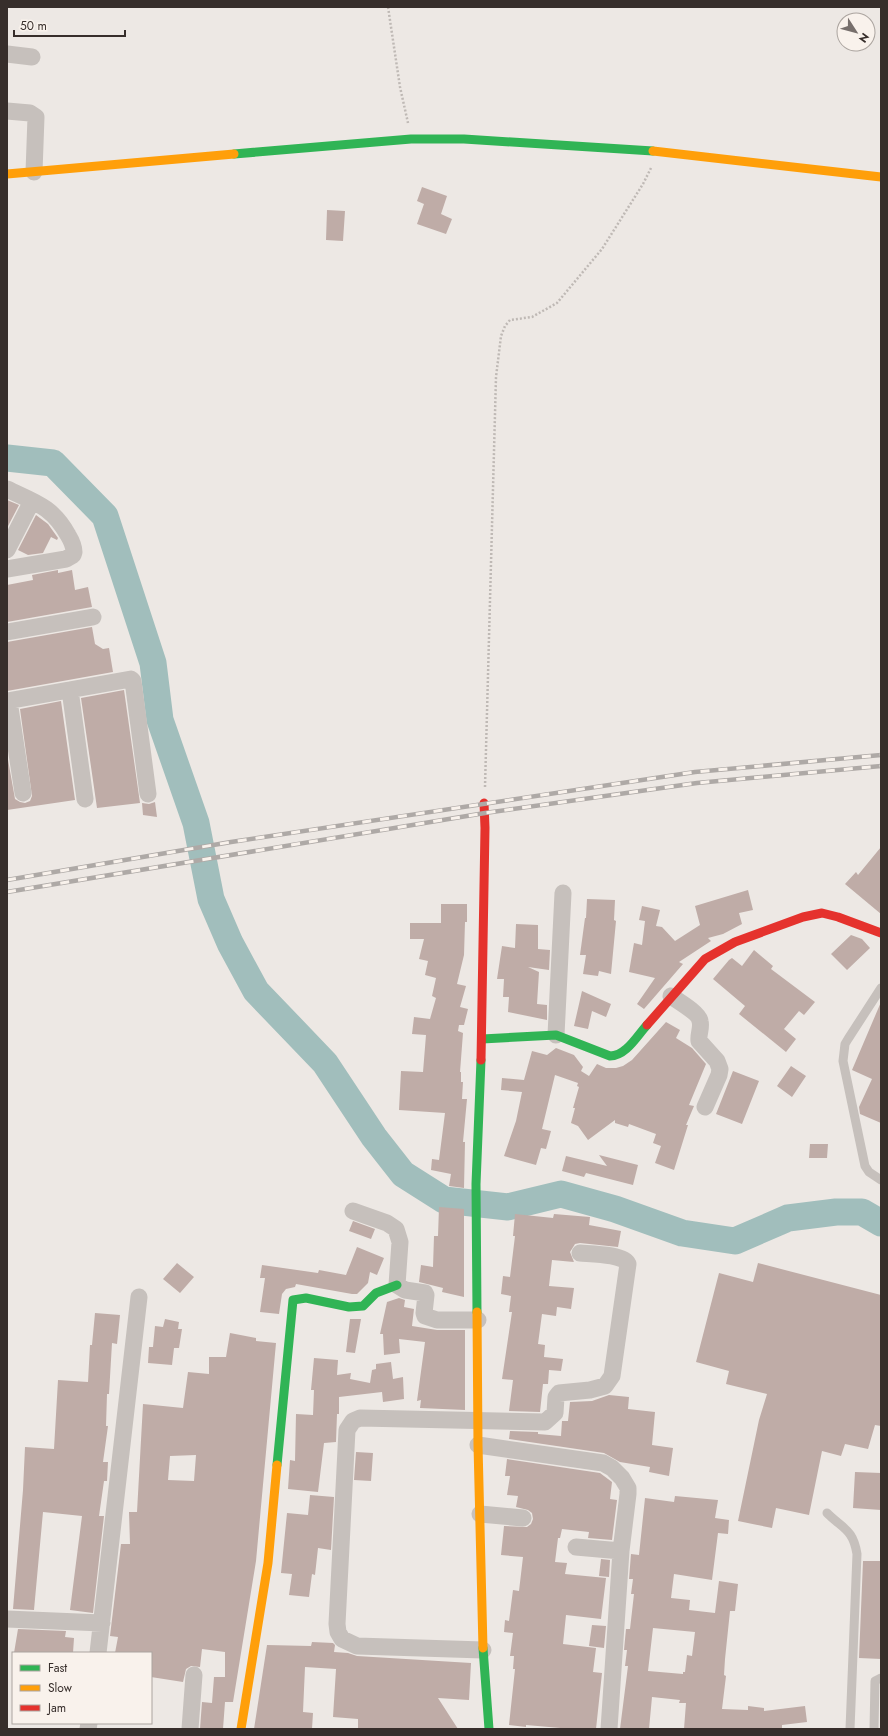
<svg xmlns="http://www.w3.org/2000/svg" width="888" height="1736" font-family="Jost,sans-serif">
  <rect width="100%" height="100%" fill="#ede8e4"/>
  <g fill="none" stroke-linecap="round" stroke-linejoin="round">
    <!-- river -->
    <path stroke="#a1bebc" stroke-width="27" d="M7,458L53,463L105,516L153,663L160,720L196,823L211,899L230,943L256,991L325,1063L374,1137L403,1174L444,1200L508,1207L561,1194L615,1209L682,1233L735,1241L788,1218L836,1212H862L881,1223"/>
  </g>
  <!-- building -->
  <path fill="#bfaca7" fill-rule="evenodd" d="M422,187L447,196L441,214L452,219L446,234L417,224L424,204L417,201Z
    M327,210L345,211L343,241L326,240Z
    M7,500L19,505L7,528Z
    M36,515L48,524L58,538L57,540L51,537L43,553L28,555L18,550Z
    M58,570V573L72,570L75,590L88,587L92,607L7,622V585L33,580L32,575Z
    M92,627L95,644L103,649L109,648L113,672L7,691V642Z
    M124,690L140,803L97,808L81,698Z
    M61,701L75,800L7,810V754L15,799L20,802L25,803L30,801L32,796L20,709Z
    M155,802L157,817L143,815L142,803L149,804Z
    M881,847V914L845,884L856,872L858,875Z
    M748,890L753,910L739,913L742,924L723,934L708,938L711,941L679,962L683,964L644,1009L637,1004L655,978L629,972L634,943L642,945L645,921L639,920L642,906L660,910L656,926L662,927L675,941L700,925L695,906Z
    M587,899L615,900L614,920L616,921L611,974L599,971L598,976L583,974L586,955H580L585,918H586Z
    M441,904H467V922H465L464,955L457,984L466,986L460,1007L468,1009L464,1025H459L458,1031L463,1033L460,1072H461V1082H463L462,1099H467L463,1142H465L464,1188L449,1186L451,1174L431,1170L432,1159L439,1160L445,1113L399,1110L401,1071L423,1072L426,1035L412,1034L414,1017L430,1019L436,998L432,996L436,978L425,975L428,961L419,959L424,939H410V923H441Z
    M516,924L538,925V949L550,950L549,970L528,967L539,972L537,1004L547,1005V1020L508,1012L509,997H503L504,979H497L502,946L515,948Z
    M851,935L862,939L870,948L847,970L831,954Z
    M754,950L773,966L771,969L815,1002L804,1015L799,1011L784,1029L796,1039L786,1052L739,1014L745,1006L713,979L729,960L732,958L742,966Z
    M582,991L611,1004L606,1017L592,1011L588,1029L574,1026Z
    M881,1002V1123L860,1114L859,1107L872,1079L852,1070Z
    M666,1022L680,1030L676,1038L692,1048L706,1064L689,1105L694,1106L686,1125H688L674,1170L655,1163L661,1146L653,1143L656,1134L629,1124L628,1127L615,1123V1120L588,1140L578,1126L571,1123L575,1108H573L579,1087L577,1086L578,1083L555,1075L542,1129L551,1131L546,1149L541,1148L536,1165L504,1156L516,1121L522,1092L501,1090L502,1078L524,1080L532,1051L547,1055L556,1048L574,1055L583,1067L581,1071L589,1076L597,1064L606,1068H616L623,1066L632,1060Z
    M791,1066L806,1076L792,1097L777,1086Z
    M733,1071L759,1081L742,1124L716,1114Z
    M810,1144H828L827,1158H809Z
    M599,1155L638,1165L633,1185L586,1173L584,1177L562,1171L566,1156L607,1166Z
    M439,1207L464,1209V1297L442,1292L443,1288L419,1282L421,1265L433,1267L434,1236H438Z
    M515,1214L553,1218L554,1214L590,1217L589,1225L621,1231L618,1247L580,1243L575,1244L570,1252L574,1262L552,1260L549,1286L574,1288L571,1309L557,1307L556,1316L542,1314L538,1344L545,1345L544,1357L563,1359L561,1371L549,1370L548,1384H543L540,1412L509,1411L513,1380L502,1379L512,1312H509L511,1296L501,1294L503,1276L510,1277L515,1236H513Z
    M353,1221L375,1229L371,1239L349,1231Z
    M357,1247L384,1258L377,1275L370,1272L368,1283L357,1294H352L296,1284L295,1287L286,1289L282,1294L279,1314L260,1312L265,1278H260L262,1265L318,1273L319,1270L346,1275Z
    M177,1263L194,1277L180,1293L163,1279Z
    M758,1263L881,1295V1426L875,1425L868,1449L845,1444L841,1456L822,1451L809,1515L776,1508L772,1528L738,1521L759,1420L767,1394L726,1384L729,1371L696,1362L719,1273L753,1282Z
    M399,1298L405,1300L404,1307L414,1309L412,1326L437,1330H465V1410L420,1408L421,1400L417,1401L425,1342L399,1339L400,1353L384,1355L383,1334H380L387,1302Z
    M95,1313L120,1315L117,1344L112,1343L109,1394H107L106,1426H108L103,1462H108L107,1481H104L99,1516H104L93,1613L70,1610L82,1516L43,1512L34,1610L13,1609L23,1490L25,1447L54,1449L58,1380L88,1382L90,1345H92Z
    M165,1319L179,1322L178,1329H182L179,1348H174L172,1365L148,1363L149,1347H153L155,1326L163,1327Z
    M350,1319H361L355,1353L346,1352Z
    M230,1333L256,1338V1341L276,1343L256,1561L233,1702H225L223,1729H200L202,1702L212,1703L214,1677H225V1652L202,1649L200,1667L191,1666L186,1669L183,1682L151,1677V1653H115L118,1637L110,1636L121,1544H130L129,1512H137L143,1404L183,1408L188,1372L209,1374V1357H226ZM196,1455L194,1481L168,1480L170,1456Z
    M314,1358L338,1360L337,1375L351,1373L350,1379L370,1383L372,1370L376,1369V1364L391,1362L393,1379L403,1377L404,1399L383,1402L382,1392L339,1397V1414H337L336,1442L324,1443L318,1492L288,1489L290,1460L295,1461L296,1414L313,1415L314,1390H311Z
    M609,1395L629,1397L628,1409L655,1412L652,1445L673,1448L669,1476L649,1472L650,1467L620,1462L604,1453L509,1439L510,1431L538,1432V1434L561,1436L562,1421H568L570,1402L592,1401Z
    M356,1452L373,1453L371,1481L354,1480Z
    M507,1459L600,1473L612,1482L610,1499L617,1500L612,1540L588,1538L589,1532L562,1529L560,1538H558L555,1562L567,1563L565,1574L606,1578L601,1619L566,1615L563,1644L596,1648L593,1672L602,1673L596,1729H572L526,1725V1727L509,1725L515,1669H513L514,1656H510L513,1633L504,1632L505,1620L509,1621L513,1590L519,1591L523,1557L501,1555L504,1526L527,1527L531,1524L533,1519L532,1513L528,1510L516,1507L518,1496L507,1495L510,1476H505Z
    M855,1472L881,1473V1510L853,1508Z
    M310,1495L334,1497L331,1550L318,1548L315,1575L312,1574L309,1597L289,1595L292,1574L281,1573L287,1513L308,1515Z
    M675,1496L718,1500L715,1518L729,1520L728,1534L718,1533L712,1580L674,1574L671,1598L690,1600L689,1610L715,1613L719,1581L738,1584L735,1611H730L725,1659L724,1675L726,1676L722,1709L748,1710V1706L764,1708V1711L805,1706L807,1722L782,1725V1729H684L686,1703H679L680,1700L652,1697L649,1729H620L628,1666H625L627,1650H624L626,1629H630L634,1594H631L633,1579H629L631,1554L639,1555L645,1498L674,1502ZM653,1628L695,1632L692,1656L687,1655L685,1672H683V1674L648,1671Z
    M601,1559L610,1560L609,1577L599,1576Z
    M863,1561H881V1659L859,1658Z
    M592,1625L606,1626L604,1648L589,1646Z
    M18,1629L66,1631L65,1637L74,1638L73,1653H14Z
    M312,1642L333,1643L335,1645L334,1652L348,1653L357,1656L471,1663L469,1700L438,1698L458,1729H358V1719L333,1717L336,1669L305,1667L303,1712L313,1713L312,1729H254L267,1645L311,1646Z"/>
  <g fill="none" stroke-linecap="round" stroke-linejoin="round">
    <!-- path -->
    <path stroke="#bfb9b5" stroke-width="2.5" stroke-dasharray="2 2" stroke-linecap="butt" d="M388,7L400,87L408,123
      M485,787L496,377L501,336L505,326L510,320L532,317L557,303L602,249L643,184L651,168"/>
    <!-- lane -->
    <path stroke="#c6c0bc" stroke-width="9" d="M881,988L848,1039L845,1044L843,1061L865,1166L869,1172L881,1180
      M827,1513C843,1529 853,1529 857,1554L850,1729
      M874,1729L875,1681L881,1678"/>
    <!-- street -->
    <path stroke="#c6c0bc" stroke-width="17" d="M7,54L32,57
      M7,111L30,113L36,117L34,172
      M7,489C34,502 52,506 68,535C71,540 74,546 74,552L73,555L66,559L7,569
      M7,550L32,501
      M7,632L93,617
      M70,690L85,799
      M7,701L131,679L133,681L148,794
      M9,701L23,793
      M671,996C678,1001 699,1013 700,1021C702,1028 698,1034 699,1041L717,1061L720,1069L719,1075L705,1107
      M556,1035L563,893
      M353,1211L387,1223L396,1229L400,1242L397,1285L405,1290L425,1293L426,1295L424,1313L425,1316L437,1320H478
      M478,1445L603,1463L612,1468L622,1478L628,1488V1494L621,1551L609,1729
      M480,1514L523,1518
      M576,1547L621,1551
      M7,1619L102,1623
      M483,1650L357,1646L342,1639L338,1632L337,1624L347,1430L353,1421L360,1418L545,1422L555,1413L556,1397L559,1393L590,1390L605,1386L612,1376L628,1264C624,1254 590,1254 580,1253
      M98,1653L139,1297
      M88,1729L89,1723
      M190,1729L194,1675"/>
    <!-- fast -->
    <path stroke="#30b455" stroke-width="9" d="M234,154L411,139H464L653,151
      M482,1039L556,1035L610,1056C626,1056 637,1036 647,1025
      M477,1312L476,1184L481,1060
      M277,1465L293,1300L306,1298L349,1307L363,1306L376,1293L397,1285
      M483,1648L489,1729"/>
    <!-- slow -->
    <path stroke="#ff9f0a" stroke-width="9" d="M653,151L881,177
      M7,174L234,154
      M477,1312L478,1445L483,1648
      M241,1729L268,1563L277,1465"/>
    <!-- jam -->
    <path stroke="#e5322d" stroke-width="9" d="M647,1025L705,959L735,942L803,917L822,913L838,917L881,933
      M481,1060L485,828L484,803"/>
    <!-- rail casing -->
    <g stroke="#aea9a6" stroke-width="4.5">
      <path id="rail" d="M7,880L231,842L695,772L881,755
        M7,892L485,813L697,783L881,766"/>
    </g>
    <!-- rail -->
    <use href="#rail" stroke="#f9f2ec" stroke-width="3" stroke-dasharray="9" stroke-linecap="butt"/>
  </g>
  <!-- border -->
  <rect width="888" height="1736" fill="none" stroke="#372e2b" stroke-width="16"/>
  <!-- legend -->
  <rect x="12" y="1652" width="140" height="72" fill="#f9f2ec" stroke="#aba49f"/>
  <rect x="20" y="1665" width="20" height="6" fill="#30b455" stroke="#aba49f"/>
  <text x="48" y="1672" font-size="12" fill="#372e2b">Fast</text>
  <rect x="20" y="1685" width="20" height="6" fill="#ff9f0a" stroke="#aba49f"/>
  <text x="48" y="1692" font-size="12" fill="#372e2b">Slow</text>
  <rect x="20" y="1705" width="20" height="6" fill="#e5322d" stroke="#aba49f"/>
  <text x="48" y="1712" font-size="12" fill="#372e2b">Jam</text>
  <!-- north arrow -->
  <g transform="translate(856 32) rotate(126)"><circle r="19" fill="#f9f2ec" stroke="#aba49f"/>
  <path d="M0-3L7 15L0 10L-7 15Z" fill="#776f6c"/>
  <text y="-6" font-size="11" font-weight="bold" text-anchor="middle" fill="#372e2b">N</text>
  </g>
  <!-- scale -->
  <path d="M14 30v6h111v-6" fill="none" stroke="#372e2b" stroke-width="2"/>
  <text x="20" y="30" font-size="12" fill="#372e2b" stroke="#f9f2ec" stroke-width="3" paint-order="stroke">50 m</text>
</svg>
